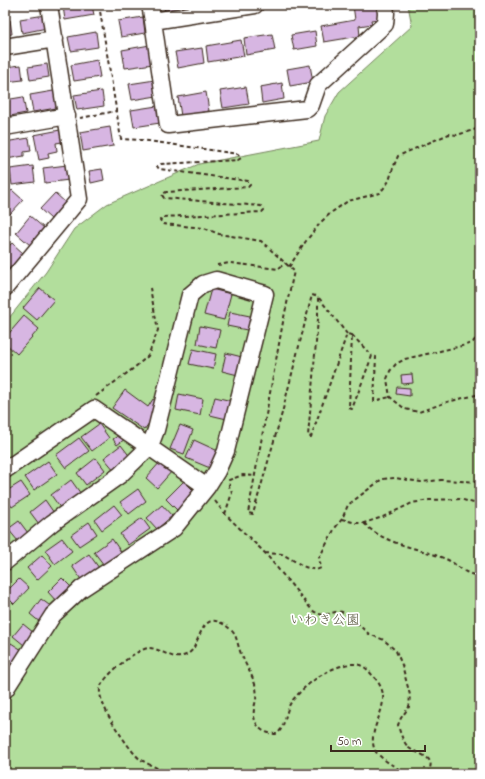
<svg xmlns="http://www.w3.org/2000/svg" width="485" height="779" font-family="'Indie Flower','Klee One',sans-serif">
  <rect width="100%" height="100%" fill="#fff"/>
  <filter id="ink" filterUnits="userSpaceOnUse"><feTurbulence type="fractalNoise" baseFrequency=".025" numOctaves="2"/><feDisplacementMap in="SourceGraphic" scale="8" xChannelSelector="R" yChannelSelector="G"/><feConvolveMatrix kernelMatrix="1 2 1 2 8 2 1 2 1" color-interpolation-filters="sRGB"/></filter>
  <g filter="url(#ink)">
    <!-- green -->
    <path fill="#b2de9c" stroke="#76845d" d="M408,5H480V774H5V323L46,272L74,229L107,204L199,164L319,141L325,116L339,92L412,26Z"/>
    <!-- building -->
    <path fill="#d7b6e2" stroke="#3b2a1e" d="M71,5H92L94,15L65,20L63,6Z
      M115,5H137L115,9Z
      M164,5H189L190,8L165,13Z
      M353,5H377L379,19L371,20L372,24L359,26L360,36L324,42L321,26L355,20Z
      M45,15L47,28L22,33L20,19Z
      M143,17L145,33L121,37L118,21Z
      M10,20L12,34L5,35V21Z
      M315,31L317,46L294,50L291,35Z
      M96,32L98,47L71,51L68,37Z
      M272,34L275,50L246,55L244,38Z
      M241,40L244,56L208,62L206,46Z
      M150,45L153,64L125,68L122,50Z
      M202,48L204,63L178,68L175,52Z
      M97,60L100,77L74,81L71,65Z
      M47,64L49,77L30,80L28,67Z
      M21,65L23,80L5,82V67Z
      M310,65L313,82L290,86L287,69Z
      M155,80L157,96L132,100L129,84Z
      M282,83L284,99L262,103L260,87Z
      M246,87L249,104L223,108L220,91Z
      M59,90L62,107L33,112L30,95Z
      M102,91L104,106L77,110L74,95Z
      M206,92L209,111L181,116L178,97Z
      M23,97L26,113L5,117V100Z
      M157,106L160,123L134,127L131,110Z
      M110,127L113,146L83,151L80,132Z
      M60,130L62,142L56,143L57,151L48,153L49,158L39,160L34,135Z
      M29,138L31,151L24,152V156L6,159L5,142Z
      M67,165L69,180L45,183L43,168Z
      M33,166L35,182L12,185L10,169Z
      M102,169L104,180L91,183L89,171Z
      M12,190L23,200L10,214L5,209V197Z
      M55,193L66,203L51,219L40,209Z
      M30,216L44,228L30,245L16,233Z
      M12,243L24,254L9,272L5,269V250Z
      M40,288L54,300L37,320L23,308Z
      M211,289L231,294L224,320L204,315Z
      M230,312L255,317L252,331L227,326Z
      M24,316L39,329L17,354L5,343V338Z
      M200,326L220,330L216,348L197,344Z
      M193,349L216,354L213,369L189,364Z
      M226,353L246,358L242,376L222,371Z
      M412,374L413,383L402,384L401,375Z
      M397,387L410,388V396L396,394Z
      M125,390L148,407L153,399L157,401L155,415L144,430L112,408Z
      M179,394L203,399L200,415L176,410Z
      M215,397L236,402L231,420L210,415Z
      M99,424L109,438L92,451L81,437Z
      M180,425L193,430L184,454L170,449Z
      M121,434L125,439L117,445L113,439Z
      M79,438L89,451L66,468L56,455Z
      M194,440L218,451L210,468L186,458Z
      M121,445L131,458L115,471L104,458Z
      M96,458L105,470L86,485L77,473Z
      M48,461L57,474L34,490L25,477Z
      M161,461L172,471L157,488L146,478Z
      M71,480L81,494L61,509L51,495Z
      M184,481L197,494L179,512L166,499Z
      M21,482L30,495L12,507L5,497V492Z
      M138,489L146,501L129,514L120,502Z
      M45,500L54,513L39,524L30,512Z
      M114,505L122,515L102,530L95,520Z
      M162,505L172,516L157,529L147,518Z
      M142,518L150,529L128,545L120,534Z
      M19,521L28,533L18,541L8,529Z
      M89,522L97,534L79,546L71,535Z
      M62,538L72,551L55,564L45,550Z
      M112,539L121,552L104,565L94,552Z
      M89,554L99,568L82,581L72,566Z
      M42,555L52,566L37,580L27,568Z
      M62,578L72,588L57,602L48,592Z
      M19,579L29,588L14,604L5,595V593Z
      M41,599L53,608L41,623L30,614Z
      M23,624L34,633L24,645L13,636Z
      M11,643L22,650L9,670L5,667V651Z"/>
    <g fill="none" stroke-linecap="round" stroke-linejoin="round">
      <!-- minor casing -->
      <g stroke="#3b2a1e" stroke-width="19">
        <path id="minor" d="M150,5L153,21L255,5
          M153,21L168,125L307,109L311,105L318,85L385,24L386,13L385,5
          M5,47L55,39
          M5,127L67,116
          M5,288L79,199L49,5
          M5,470L94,409L207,487
          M5,562L52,523L120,475L150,446L156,430L190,295L203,284L216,280L265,294L226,451L217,471L207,487L174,528L81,589L53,615L5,690"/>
      </g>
      <!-- path -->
      <path stroke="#3b2a1e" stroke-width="2" stroke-dasharray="4 3" stroke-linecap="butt" d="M99,5L121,139L141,140L238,154L241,158L238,160L161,164L157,166L159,169L248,181L250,185L248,187L166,192L162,195L164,198L261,206L264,210L262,212L163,217L160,220L163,224L204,228L219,234L261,241L294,271L283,322L248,513L253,514L282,413L312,295L318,297V319L308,436L311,437L347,334L352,335L349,408L352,409L372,356L376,357L374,401L390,397
        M80,118L116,111
        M217,265L230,263L278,269L285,263
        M289,267L306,241L321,222L332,212L348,201L380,193L389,181L393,168L398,156L421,146L449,134L457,135L480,128
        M319,298L347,334
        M480,334L473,342L466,345L405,359L396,364L390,371L387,379L390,397L405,409L419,412L447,402L480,394
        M352,335L372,356
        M96,396L134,368L148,356L158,330L150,288
        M215,501L225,514L265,553L312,610C328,622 332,607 345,613L369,634L384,640L396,651L402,665L410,695L409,707L401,718L398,725C400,733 403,742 409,748C418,755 439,756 427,774
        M225,514L232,493L229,486V480L243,475L255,476
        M342,519L356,523H364L383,517L412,503L429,500L460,499L480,505
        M364,523C385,546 420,547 448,560C454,563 459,568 466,572C470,574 475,575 480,577
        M265,553L282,554L305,567L316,570L321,568L319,558L335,528L342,519L348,505L382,479L395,478L421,482L441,480L480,482
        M170,774C160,769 149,765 140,759C134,756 112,723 108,715C105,708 99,697 100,689C101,678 137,648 149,648C160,648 173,661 183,656C187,655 191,652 193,649C199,640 203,615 219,622C225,624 232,630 235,635C238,642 239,651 243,658C247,668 254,678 256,688C259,703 248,711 258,726C262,732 270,734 277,734C285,727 285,714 290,704C295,696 306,686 314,680C324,672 349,659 362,666C367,668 371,674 375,678C380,684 384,692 383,700C382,717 369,731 374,748C376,757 399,769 407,774"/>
      <!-- minor -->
      <use href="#minor" stroke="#fff" stroke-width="16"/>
    </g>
  </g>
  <g text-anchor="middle" stroke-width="3.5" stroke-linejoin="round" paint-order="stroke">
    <!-- park labels -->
    <g font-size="14" fill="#59573e" stroke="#fff">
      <text x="325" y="624">いわき公園</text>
    </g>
  </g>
  <!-- margin -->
  <rect width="485" height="779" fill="none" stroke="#fff" stroke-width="20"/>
  <rect x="10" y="10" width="465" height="759" fill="none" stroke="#3b2a1e" stroke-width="1.5" filter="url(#ink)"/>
  <!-- scale -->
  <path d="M331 745v6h94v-6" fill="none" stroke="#3b2a1e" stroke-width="2"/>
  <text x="337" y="745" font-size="12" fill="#3b2a1e" stroke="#ffffff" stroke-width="3" paint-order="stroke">50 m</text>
</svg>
